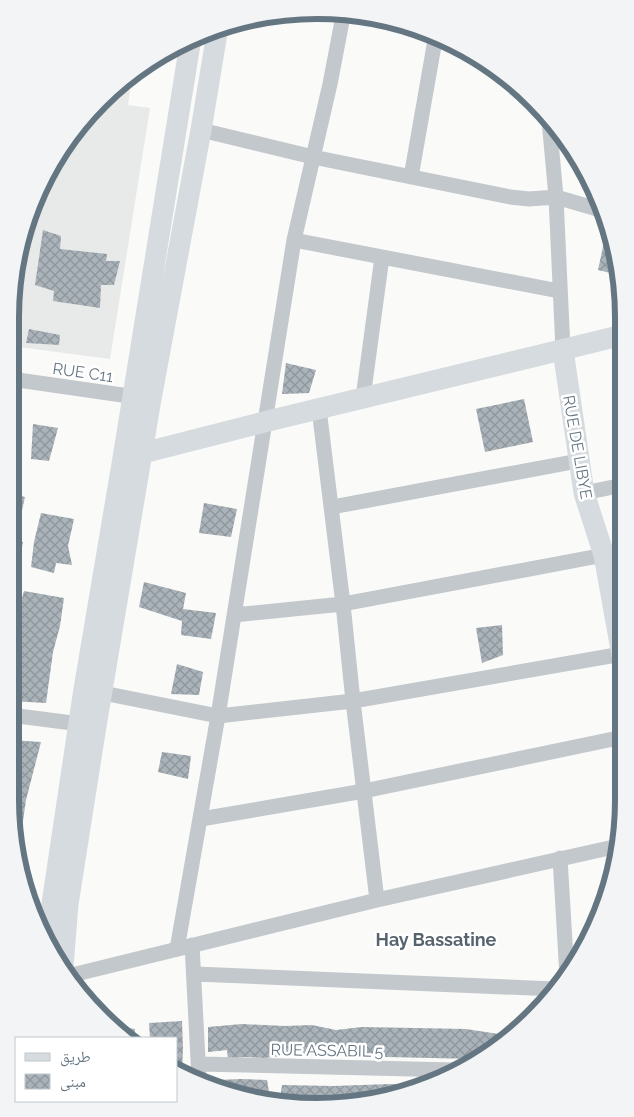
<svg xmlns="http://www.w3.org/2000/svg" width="634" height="1117" font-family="Raleway,'Noto Naskh Arabic',sans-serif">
  <defs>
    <pattern id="building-cross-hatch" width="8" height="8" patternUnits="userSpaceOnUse" patternTransform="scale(1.25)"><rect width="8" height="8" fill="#aab3b9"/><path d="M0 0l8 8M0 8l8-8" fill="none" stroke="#8e969c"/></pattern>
  </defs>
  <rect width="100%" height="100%" fill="#fafaf8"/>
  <!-- built -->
  <path fill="#e8e9e9" d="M132,76L128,105L150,108L110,359L11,346V297L26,219L62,147Z"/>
  <!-- building -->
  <path fill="url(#building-cross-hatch)" d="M594,188L600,202L590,198Z
    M43,230L61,236L60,249L107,254L106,261H120L114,285H101L100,308L53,301L54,291L35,285Z
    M606,233L611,235L619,275L598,270Z
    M29,329L60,335L59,345L26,343Z
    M286,363L316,370L309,393L282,394Z
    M524,399L533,442L485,452L476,409Z
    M33,424L58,428L49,461L31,459Z
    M17,495L25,497L15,541L23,542L19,564L10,563V508Z
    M204,503L237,509L231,537L199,533Z
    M41,513L74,519L68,546L72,565L56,563L54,573L31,567L34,542Z
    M144,582L186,593L183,609L216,613L211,639L181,635L182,621L139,607Z
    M24,591L64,598L60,626L53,652L46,703L11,701L20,634L13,630Z
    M502,625L503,655L482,663L476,628Z
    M177,664L203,672L199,695L171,694Z
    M10,740L41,742L26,800L22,828L17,845L10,800Z
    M162,752L191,756L188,779L158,772Z
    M182,1021L183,1049L182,1071L176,1069V1038H150L149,1023Z
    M242,1024L285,1026L312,1025L336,1030L362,1027L466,1029L511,1036L504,1043L475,1059L387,1057L361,1055H288L265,1058L244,1057L228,1059L227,1050L208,1052V1027Z
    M116,1027L135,1029V1038H128Z
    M241,1079L267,1080L270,1098L280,1099L282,1085L333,1086L390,1084L426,1085L416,1091L317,1107L237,1096L216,1087L217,1080Z"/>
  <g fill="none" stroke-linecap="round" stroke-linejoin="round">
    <!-- street -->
    <path stroke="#c3c8cc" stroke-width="15" d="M549,120L556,197L563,350
      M201,130L313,157L510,197L529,199L556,197L604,211
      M411,177L435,40
      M294,240L559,291
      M11,379L143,398
      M363,398L382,257
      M319,409L343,604L353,701L377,900
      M584,493L623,485
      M332,507L578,461
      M234,615L343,604L604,555
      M93,691L218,716L353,701L622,654
      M10,715L88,725
      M201,819L364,791L623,737
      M560,858L567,976
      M192,945L199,1079
      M177,949L218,716L294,240L330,84L343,16
      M195,974L555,989
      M68,976L377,900L618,846
      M199,1064L454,1070"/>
    <!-- secondary -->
    <path stroke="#d6dbdf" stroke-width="21" d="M563,350L584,493L604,555L623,661
      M131,456L264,422L623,335
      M47,937L84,689L123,458L190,44
      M63,967L68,904L96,726L151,399L201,130L217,33"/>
  </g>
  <g text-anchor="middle" stroke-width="5" stroke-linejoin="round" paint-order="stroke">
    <!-- street labels -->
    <g font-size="16" fill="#657683" stroke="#fff">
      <text transform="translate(83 372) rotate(8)" y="6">RUE C11</text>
      <text transform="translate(578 447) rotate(80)" y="6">RUE DE LIBYE</text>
      <text transform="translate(327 1050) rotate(1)" y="6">RUE ASSABIL 5</text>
    </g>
    <!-- neighbourhood labels -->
    <g font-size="18" font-weight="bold" fill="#57646e" stroke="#fff">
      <text x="436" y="946">Hay Bassatine</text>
    </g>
  </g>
  <!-- crop -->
  <path d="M0 0H634V1117H0ZM317 19H317A298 298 0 0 1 615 317V800A298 298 0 0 1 317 1098H317A298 298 0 0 1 19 800V317A298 298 0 0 1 317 19Z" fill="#f3f4f5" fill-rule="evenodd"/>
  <path fill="none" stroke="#657683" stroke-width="6" d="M317 19H317A298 298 0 0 1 615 317V800A298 298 0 0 1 317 1098H317A298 298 0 0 1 19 800V317A298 298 0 0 1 317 19Z"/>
  <!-- legend -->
  <rect x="15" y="1037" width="162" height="65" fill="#ffffff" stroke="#c1c8cd"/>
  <rect x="25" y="1053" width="25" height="8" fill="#d6dbdf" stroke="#c1c8cd"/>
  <text x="60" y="1062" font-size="15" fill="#657683">طريق</text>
  <rect x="25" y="1074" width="25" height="15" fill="url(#building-cross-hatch)" stroke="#c1c8cd"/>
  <text x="60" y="1087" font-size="15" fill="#657683">مبنى</text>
</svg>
